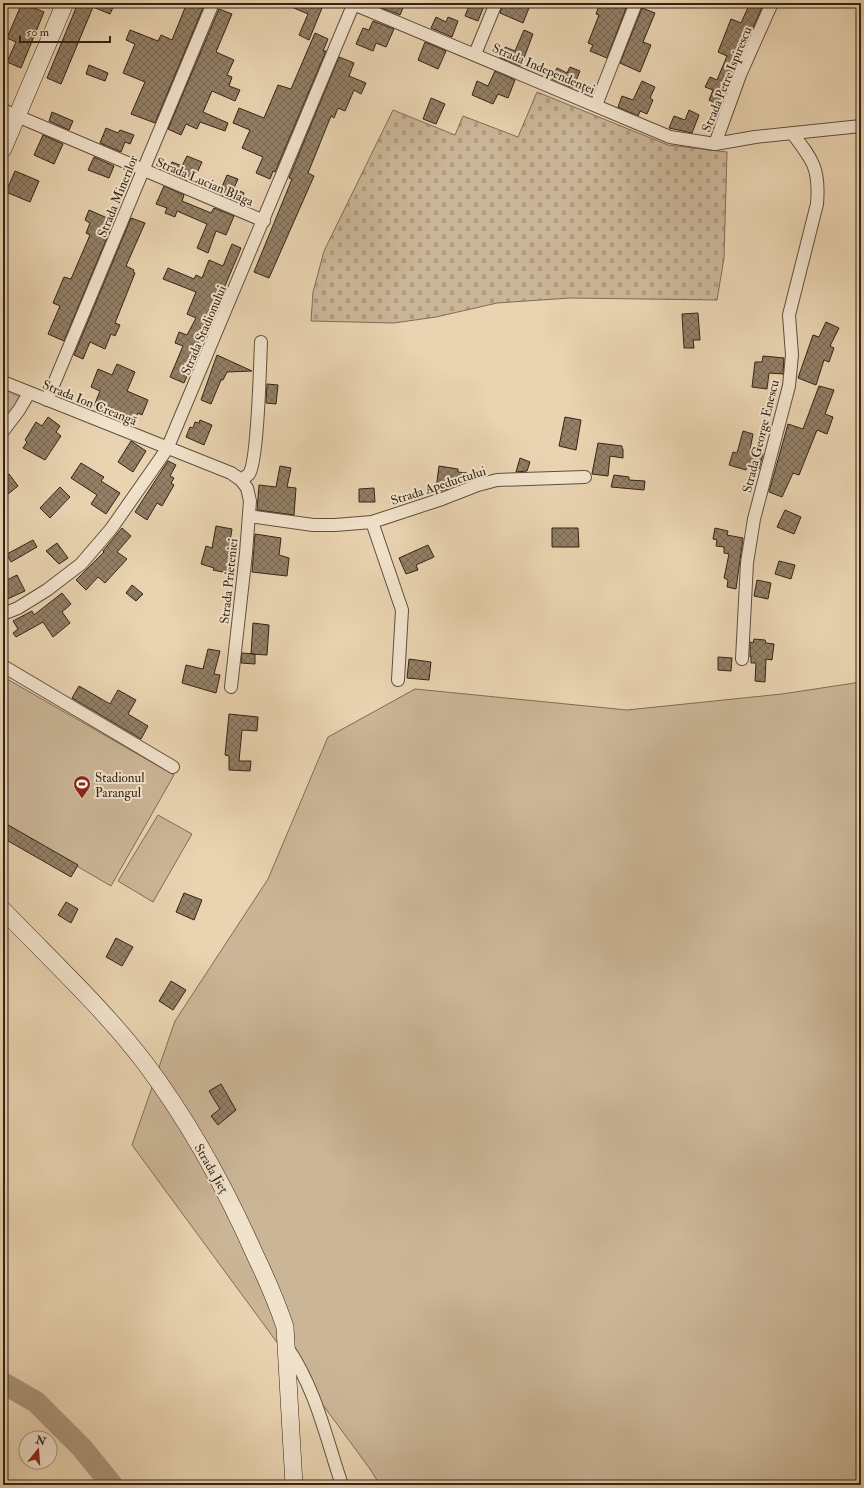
<svg xmlns="http://www.w3.org/2000/svg" width="864" height="1488" font-family="'IM FELL Double Pica',serif">
  <defs>
    <pattern id="cemetery-stones" width="16" height="16" patternUnits="userSpaceOnUse"><rect width="16" height="16" fill="#cab596"/><path d="M2 7V4a2 2 0 0 1 4 0v3zM10 15v-3a2 2 0 0 1 4 0v3z" fill="#ae9b81"/></pattern>
    <pattern id="park-tufts" width="24" height="20" patternUnits="userSpaceOnUse"><rect width="24" height="20" fill="#cab596"/><path d="M3 7l-1-3M5 7V3M7 7l1-3M15 17l-1-3M17 17v-4M19 17l1-3" fill="none" stroke="#ae9b81"/></pattern>
    <pattern id="building-cross-hatch" width="8" height="8" patternUnits="userSpaceOnUse"><rect width="8" height="8" fill="#927f66"/><path d="M0 0l8 8M0 8l8-8" fill="none" stroke="#786853"/></pattern>
  </defs>
  <rect width="100%" height="100%" fill="#e9d3b0"/>
  <filter id="stains"><feTurbulence type="fractalNoise" baseFrequency=".005" numOctaves="4"/><feColorMatrix values="0 0 0 0 .2 0 0 0 0 .09 0 0 0 0 .02 0 0 0 .5 -.17"/></filter>
  <radialGradient id="worn" r=".72"><stop offset=".6" stop-color="#630" stop-opacity="0"/><stop offset="1" stop-color="#630" stop-opacity=".3"/></radialGradient>
  <!-- green -->
  <path fill="#cab596" stroke="#7f6c56" d="M7,679L174,775L111,886L3,823V686Z
    M861,682V1485H380L370,1469L132,1145L175,1021L268,879L328,737L415,689L627,710L782,694Z
    M158,815L192,834L153,902L118,881Z"/>
  <!-- cemetery -->
  <path fill="url(#cemetery-stones)" stroke="#7f6c56" d="M537,92L668,145L727,152L724,258L717,300L570,298L497,303L436,317L394,323L311,321L313,292L324,251L393,110L455,135L463,116L518,137Z"/>
  <!-- park -->
  <path fill="url(#park-tufts)" stroke="#7f6c56" d="M3,387L22,395L3,423Z"/>
  <g fill="none" stroke-linecap="round" stroke-linejoin="round">
    <!-- river -->
    <path stroke="#ab977c" stroke-width="22" d="M3,1383L36,1402L82,1448L112,1485"/>
  </g>
  <!-- building -->
  <path fill="url(#building-cross-hatch)" stroke="#342316" d="M22,3L44,12L21,68L7,62L16,42L7,38Z
    M78,3H115L110,14L93,7L61,84L47,78Z
    M187,3H205L155,123L131,114L145,82L123,73L135,44L126,40L130,30L158,41L161,35L172,40Z
    M282,3H324L309,40L299,35L308,14Z
    M381,3H405L400,15L379,7Z
    M470,3H488L486,7L484,6L478,21L465,16Z
    M503,3H531L523,23L500,13Z
    M600,3L609,6L610,3H628L607,58L590,51L593,45L588,43L599,15L596,14Z
    M750,3H764L733,72L721,106L709,100L713,90L705,87L710,77L717,80L727,56L718,52L731,19L741,23Z
    M642,8L655,13L643,42L651,45L640,72L620,63Z
    M219,9L232,14L216,52L234,60L227,75L232,77L229,86L240,90L235,101L212,91L203,112L228,123L225,131L200,122L197,129L186,124L181,135L168,129Z
    M436,17L446,22L448,17L458,21L452,37L431,28Z
    M373,21L394,29L386,47L376,43L373,51L356,44L363,28L369,30Z
    M524,30L533,34L521,66L500,58L505,47L515,51Z
    M315,33L328,39L323,51H326L275,172L273,171L270,179L256,173L263,157L242,148L250,130L233,123L239,108L264,118L278,85L291,89Z
    M425,42L446,51L438,69L418,60Z
    M339,57L354,63L349,76L366,83L361,94L354,90L345,111L338,108L334,118L331,116L308,173L314,176L269,278L254,272L292,179L289,178Z
    M89,65L108,73L105,81L86,74Z
    M570,67L580,71L573,88L552,79L557,68L567,73Z
    M495,71L515,80L508,98L498,94L493,104L472,95L477,81L488,86Z
    M642,81L655,87L650,98L653,100L647,114L640,111L638,116L618,107L622,96L633,100Z
    M431,98L445,104L436,124L423,119Z
    M689,110L699,115L692,133L669,128L674,116L685,120Z
    M52,112L73,121L69,130L49,121Z
    M106,128L118,133L120,130L134,135L130,144L125,142L121,152L100,143Z
    M43,135L63,144L54,164L34,155Z
    M187,156L202,162L197,173L192,171L188,181L168,172L172,162L182,166Z
    M94,157L114,166L109,178L88,170Z
    M15,171L39,181L30,202L6,192Z
    M227,175L238,179L234,188L244,193L240,203L219,194Z
    M164,186L184,195L182,201L211,213L214,208L234,216L226,235L216,231L208,253L197,248L207,224L177,211L175,217L165,213L167,208L156,204Z
    M89,210L114,221L64,341L48,334L60,306L53,303L64,277L71,279L90,235L86,233L90,223L85,220Z
    M131,218L145,223L126,266L134,270L133,272L135,273L115,323L120,325L115,336L111,334L105,349L90,342L83,359L74,355Z
    M232,244L241,248L184,383L170,377L183,346L175,343L179,332L187,335L196,318L187,314L196,292L163,279L168,268L194,279L196,275L202,278L209,260L223,266Z
    M698,313L700,340H693L694,348H684L682,314Z
    M826,322L839,328L830,346L834,348L829,362L824,360L816,385L798,378L813,335L819,337Z
    M217,355L252,371L227,372L223,380H221L211,404L201,400Z
    M763,356L784,358L783,374L769,373L767,389L752,387L755,362H762Z
    M117,364L135,372L127,391L148,400L142,415L138,413L134,423L94,406L100,391L91,387L98,369L112,375Z
    M267,384L278,385L276,404L266,403Z
    M819,386L834,390L825,414L833,417L827,434L817,430L799,475L793,473L782,497L769,492L788,424L803,429Z
    M48,417L60,426L56,432L61,436L45,460L23,448L27,442L25,440L36,422L42,426Z
    M565,417L581,420L576,450L559,446Z
    M200,420L212,425L204,445L186,437L190,427L193,428L195,422L199,423Z
    M743,431L753,434L750,450L763,454L759,469L747,466L746,470L729,465L733,452L737,453Z
    M131,441L146,451L133,472L118,462Z
    M598,443L622,446V448L623,449V458L610,456L608,476L592,474Z
    M520,458L530,462L527,471L516,472Z
    M168,461L176,465L170,476L174,478L171,483L174,485L162,506L157,503L147,520L135,512Z
    M81,463L104,477L101,481L120,493L106,514L91,504L97,495L71,478Z
    M280,466L291,468L287,487L296,488L294,515L257,510L259,485L276,487Z
    M439,466L458,469V472L467,473L466,482L442,491L436,489Z
    M9,474L18,486L3,498V479Z
    M614,475L629,477V480L645,481L644,490L611,487Z
    M60,487L70,497L50,518L40,508Z
    M374,488L375,502H359V489Z
    M785,510L801,517L794,534L777,527Z
    M216,526L232,529L230,541L237,543L232,574L213,570L214,568L201,564L206,546L212,548Z
    M122,528L131,536L117,552L127,559L105,583L98,577L86,590L76,580L104,552L103,551Z
    M552,528H578L579,547H552Z
    M715,528L728,531L727,535L743,538L736,589L727,587L728,580L724,578L729,554L724,553V547L716,546L717,540L713,539Z
    M255,534L281,538L279,555L289,558L287,576L252,572Z
    M33,540L37,547L11,562L7,554Z
    M57,543L68,558L59,564L46,551Z
    M428,545L434,557L416,565L418,570L406,574L399,558Z
    M779,561L795,565L791,579L775,574Z
    M17,575L25,591L3,601V582Z
    M757,580L771,583L768,599L754,596Z
    M132,585L143,594L136,601L126,593Z
    M62,593L71,604L62,612L70,623L53,637L43,622L16,637L13,633L18,629L13,621L32,611L34,615Z
    M253,623L269,625L267,655L251,654Z
    M754,639L765,640L766,643L774,644L772,660L766,659L765,682L755,681L756,663H751V657H750V642L753,643Z
    M208,649L220,651L214,674L220,675L216,693L182,683L186,665L203,669Z
    M242,653L255,654V664L241,663Z
    M718,657L732,658L731,671L718,670Z
    M409,659L431,662L429,680L407,678Z
    M79,686L110,704L118,690L136,700L128,714L148,726L141,739L72,698Z
    M229,714L258,717L257,731L242,730L239,761H251L250,771L229,770V756L225,755Z
    M3,822L78,865L71,877L3,838Z
    M184,893L202,900L194,920L176,912Z
    M66,902L78,909L71,923L58,915Z
    M116,938L133,947L122,966L106,957Z
    M171,981L186,990L173,1010L159,1001Z
    M221,1084L236,1110L218,1125L211,1116L220,1109L209,1091Z"/>
  <g fill="none" stroke-linecap="round" stroke-linejoin="round">
    <!-- minor casing -->
    <g stroke="#614f3c" stroke-width="14">
      <path id="minor" d="M351,3L670,137L715,144L755,137L861,126
        M475,54L496,3
        M596,105L636,3
        M3,110L264,221
        M715,144L740,75L772,3
        M3,382L231,473L241,480L247,488L250,501L246,553L231,687
        M47,400L213,3
        M3,431L19,410L29,393
        M241,480C244,478 247,476 249,474C258,461 260,363 261,342
        M249,516L313,525H335L372,522L442,499L478,485L497,480L585,477
        M372,522L402,610L398,680
        M3,614L18,608L47,590L81,564L111,529L167,449L354,3
        M742,659L747,563L754,519L789,386L792,355L789,315L817,204C820,169 813,160 792,133
        M3,666L173,767
        M287,1347C316,1389 326,1438 342,1485"/>
    </g>
    <!-- secondary casing -->
    <g stroke="#342316" stroke-width="18">
      <path id="secondary" d="M3,149L65,3
        M3,910C51,960 103,1008 145,1063C190,1123 226,1189 256,1257C267,1280 277,1303 285,1327L294,1485"/>
    </g>
    <!-- minor -->
    <use href="#minor" stroke="#f1e2cc" stroke-width="12"/>
    <!-- secondary -->
    <use href="#secondary" stroke="#f1e2cc" stroke-width="17"/>
  </g>
  <!-- icons -->
  <defs>
    <g id="stadium-pin" transform="scale(0.9)"><path d="M0 17L-7.5 6A9.5 9.5 0 1 1 7.5 6Z" fill="#8f2418" stroke="#f1e2cc"/><path d="M0-5a6.5 5 0 1 0 0 10a6.5 5 0 1 0 0-10ZM-3.5-1.8h7v3.6h-7Z" fill="#fff"/></g>
  </defs>
  <g fill-rule="evenodd">
    <use href="#stadium-pin" x="82" y="784"/>
  </g>
  <g text-anchor="middle" stroke-width="4" stroke-linejoin="round" paint-order="stroke">
    <!-- street labels -->
    <g font-size="13" fill="#342316" stroke="#f1e2cc">
      <text transform="translate(544 68) rotate(23)" y="5">Strada Independenței</text>
      <text transform="translate(726 79) rotate(-68)" y="5">Strada Petre Ispirescu</text>
      <text transform="translate(205 181) rotate(23)" y="5">Strada Lucian Blaga</text>
      <text transform="translate(117 196) rotate(-68)" y="5">Strada Minerilor</text>
      <text transform="translate(203 330) rotate(-67)" y="5">Strada Stadionului</text>
      <text transform="translate(90 402) rotate(22)" y="5">Strada Ion Creangă</text>
      <text transform="translate(760 436) rotate(-76)" y="5">Strada George Enescu</text>
      <text transform="translate(438 485) rotate(-18)" y="5">Strada Apeductului</text>
      <text transform="translate(228 581) rotate(-84)" y="5">Strada Prieteniei</text>
      <text transform="translate(212 1168) rotate(60)" y="5">Strada Jieț</text>
    </g>
    <!-- poi labels -->
    <g font-size="13" fill="#342316" stroke="#f1e2cc" text-anchor="start">
      <text x="95" y="782">Stadionul<tspan x="95" dy="15">Parangul</tspan></text>
    </g>
  </g>
  <!-- margin -->
  <rect width="864" height="1488" fill="none" stroke="#e9d3b0" stroke-width="16"/>
  <rect x="4" y="4" width="856" height="1480" fill="none" stroke="#342316" stroke-width="2"/>
  <rect x="8" y="8" width="848" height="1472" fill="none" stroke="#342316"/>
  <!-- north arrow -->
  <g transform="translate(38 1450) rotate(17)"><circle r="19" fill="#f1e2cc" stroke="#a59683"/>
  <path d="M0-3L7 15L0 10L-7 15Z" fill="#8f2418"/>
  <text y="-6" font-size="11" font-weight="bold" text-anchor="middle" fill="#342316">N</text>
  </g>
  <!-- scale -->
  <path d="M20 36v6h90v-6" fill="none" stroke="#342316" stroke-width="2"/>
  <text x="26" y="36" font-size="12" fill="#342316" stroke="#f1e2cc" stroke-width="3" paint-order="stroke">50 m</text>
  <rect width="100%" height="100%" filter="url(#stains)"/>
  <rect width="100%" height="100%" fill="url(#worn)"/>
</svg>
